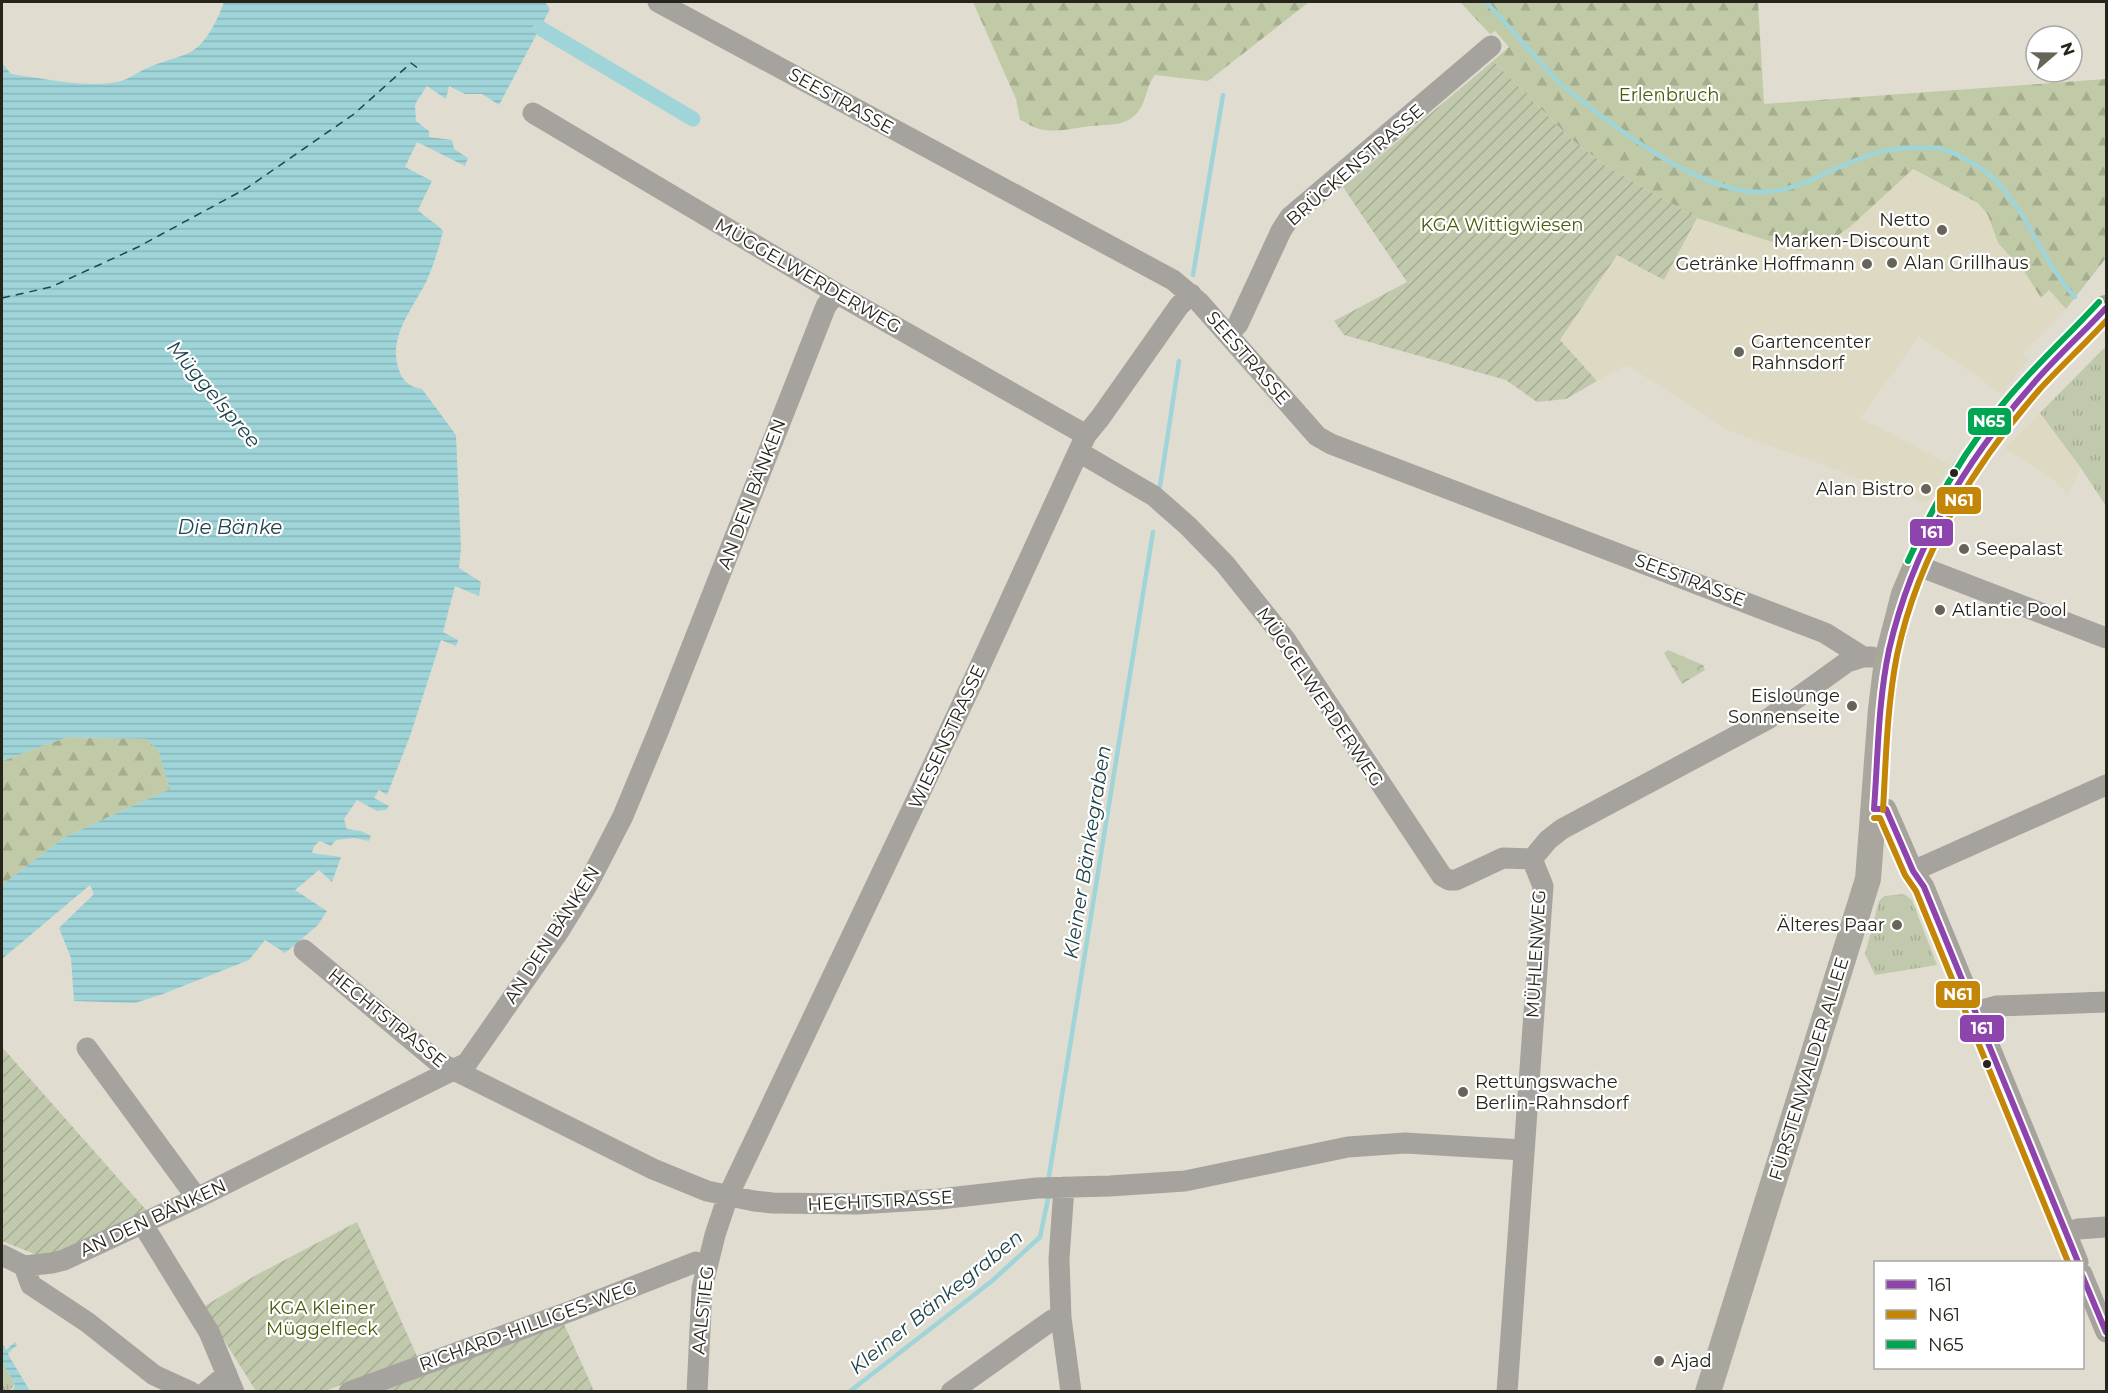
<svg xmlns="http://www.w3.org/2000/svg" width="2108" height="1393" font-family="Montserrat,sans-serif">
  <defs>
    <pattern id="grass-tufts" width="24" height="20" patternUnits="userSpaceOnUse" patternTransform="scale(1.5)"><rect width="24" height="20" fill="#c1c9ac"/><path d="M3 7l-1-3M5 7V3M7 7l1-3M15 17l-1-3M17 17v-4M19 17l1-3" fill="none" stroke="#a6ac93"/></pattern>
    <pattern id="forest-firs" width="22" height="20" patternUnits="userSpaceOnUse" patternTransform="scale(1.5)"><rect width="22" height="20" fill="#c0caa7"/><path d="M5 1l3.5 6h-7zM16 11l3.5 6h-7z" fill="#a5ad8f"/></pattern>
    <pattern id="park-crowns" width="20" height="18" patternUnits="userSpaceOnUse" patternTransform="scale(1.5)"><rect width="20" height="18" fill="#c1c9ac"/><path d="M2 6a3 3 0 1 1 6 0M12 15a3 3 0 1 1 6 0" fill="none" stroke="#a6ac93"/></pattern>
    <pattern id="garden-furrows" width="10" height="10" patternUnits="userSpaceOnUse" patternTransform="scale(1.5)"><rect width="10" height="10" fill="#c1c9ac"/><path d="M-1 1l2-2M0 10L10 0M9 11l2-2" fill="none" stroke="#a6ac93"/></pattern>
    <pattern id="water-rules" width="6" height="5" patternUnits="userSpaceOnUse" patternTransform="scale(1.5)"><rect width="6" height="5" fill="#9fd4d9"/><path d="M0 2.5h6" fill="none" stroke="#89b6ba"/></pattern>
  </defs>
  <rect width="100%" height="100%" fill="#e0ddd0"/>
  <!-- built -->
  <path fill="#ded9c2" d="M1912,169L1978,203L1988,215L1998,243L2026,274L2040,298L2048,290L2066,309L2024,353L2029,358L2002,394L1919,336L1861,418L1951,465L1927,503L1727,430L1627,365L1597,381L1560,340L1617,254L1664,280L1697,218L1800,251L1830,241L1851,226Z
    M2040,413L2081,468L2068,494L2053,479L2005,449Z"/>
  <!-- grass -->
  <path fill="url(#grass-tufts)" d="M2104,348L2106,350V506L2081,468L2040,413Z
    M1904,894L1912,900L1937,965L1875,975L1865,954L1879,901L1884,896Z
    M2,1362L15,1384L9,1391H2Z"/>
  <!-- forest -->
  <path fill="url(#forest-firs)" d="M973,2H1309L1208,81L1155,75C1146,86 1147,100 1138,112C1125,127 1109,124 1091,126C1073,128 1055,134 1036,128C1031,126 1025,122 1020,120L1016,99Z
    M1460,2H1758L1764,104L2106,79V258L2066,309L2049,290L2041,298L2026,274L1998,243L1988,215L1978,203L1913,169L1851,226L1830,241L1800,251L1697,218L1609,168L1571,139L1493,61L1509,47L1495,31L1490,34Z
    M67,737L147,739L158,750L170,789L65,837L2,885V761Z"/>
  <!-- park -->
  <path fill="url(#park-crowns)" d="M1668,650L1703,665L1705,670L1682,684L1664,653Z"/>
  <!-- garden -->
  <path fill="url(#garden-furrows)" d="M1493,61L1571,139L1609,168L1697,218L1664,280L1617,255L1560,340L1597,381L1566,399L1537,402L1506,380L1344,335L1334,321L1407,282L1343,187Z
    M2,1047L147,1211L47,1259L2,1241Z
    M357,1222L417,1356L325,1391H256L203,1307L258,1274Z
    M564,1324L594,1391L369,1392Z"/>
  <!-- water -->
  <path fill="url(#water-rules)" d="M224,2H545L550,9L499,105L482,94H465L449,86L446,99L427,86L415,104L416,121L429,131V137L452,140L454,149L468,158L465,166L417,142L405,167L432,181L418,210C426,218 435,222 443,231C439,248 434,264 427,280C413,309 387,337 399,370C403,382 410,387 422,389L456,435L461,548L459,568L481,582L479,596L455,586L443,632L458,640L456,646L441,640L410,736L387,795L379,790L374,798L389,806L386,810L377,811L357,800L344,819L347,829L361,831L371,836L369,841L354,838L336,840L331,846L320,841L314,846L312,853L341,857L332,882L319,870L295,890L327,911L318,925L285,953L265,940L249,960L163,994L135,1003L74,1001L71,958L59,928L94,894L90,885L2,959V885L65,837L170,789L158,750L147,739L67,737L2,761V63L11,74C41,78 81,87 111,83C125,82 133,75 145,69C157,63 170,60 184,55C205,48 217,21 224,2Z
    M15,1342L17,1345L8,1353L9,1356L30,1391H13L15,1384L2,1362V1343L6,1350Z"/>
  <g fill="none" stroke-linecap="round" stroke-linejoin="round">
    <!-- stream -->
    <path stroke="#9fd4d9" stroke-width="4.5" d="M1486,2C1511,28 1534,57 1559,82C1569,92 1581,100 1591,108C1635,142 1707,194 1764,192C1787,191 1808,182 1828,172C1862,157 1885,146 1924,148C1929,148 1936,147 1942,149C1952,151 1965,159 1974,164C2022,190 2038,259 2075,297
      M1193,275L1223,95
      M1160,486L1179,361
      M1049,1176L1153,532
      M849,1392L992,1281L1040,1237L1048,1199"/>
    <!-- canal -->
    <path stroke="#9fd4d9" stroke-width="15" d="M540,28L693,119"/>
    <!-- ferry -->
    <path stroke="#20444b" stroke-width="1.5" stroke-dasharray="8 6" stroke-linecap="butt" d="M2,298L51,287L138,247L247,188L354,114L411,63L419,69"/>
    <!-- minor -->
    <path stroke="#a6a39e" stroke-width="21" d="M658,2L1173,280L1199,302L1317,436L1331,444L1825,633L1863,657
      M533,113L836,293L1086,435
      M1228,335L1238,324L1281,231L1290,217L1491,46
      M1079,452L1154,496L1188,526L1225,564L1285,639L1442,876L1449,880H1456L1503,858L1532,859
      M1916,565L2106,638
      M1874,809H1886L1913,871L1924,887L2078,1262
      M1532,859L1548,840L1562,829L1768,719L1847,662L1863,657H1872
      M1913,871L2106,785
      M304,950L438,1062L653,1169L707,1191L754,1201L773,1203L857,1204L940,1199L1037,1188L1110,1186L1185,1181L1348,1147L1405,1143L1523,1150
      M1975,1012L1997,1006L2106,1002
      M87,1048L197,1198
      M1064,1187L1059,1259L1061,1318L1071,1392
      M142,1223L209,1332L234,1392
      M2066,1233L2078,1229L2106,1227
      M2,1255L24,1266L52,1263L64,1260L197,1198L467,1063L559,931L588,884L623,816L658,732L826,306L836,293
      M24,1266L31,1285L87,1322L154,1375L191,1392
      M2082,1274L2106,1332
      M206,1392L227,1374
      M349,1392L571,1311L696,1262L706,1265
      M697,1392L702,1288L715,1235L728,1196L975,677L1086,435L1100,418L1179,306L1191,294
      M951,1392L1052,1320L1061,1318
      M1507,1392L1543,886L1532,859"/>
    <!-- major -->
    <path stroke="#a9a69d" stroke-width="26" d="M1708,1392L1868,879L1881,709L1887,660L1904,594L1930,533L1965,470L2025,392L2106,308"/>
    <!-- bus-1 casing -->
    <g stroke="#fff" stroke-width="10">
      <path id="bus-1" d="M1874,809C1878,756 1878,702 1889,650C1912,549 1965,461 2033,384C2056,357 2082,334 2106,308
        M1874,809H1886L1913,871L1924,887L2078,1262
        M2082,1275L2106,1332"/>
    </g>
    <!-- bus-2 casing -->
    <g stroke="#fff" stroke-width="10">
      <path id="bus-2" d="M1883,810C1886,758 1887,706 1897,655C1918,555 1973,466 2040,389C2061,366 2085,344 2106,321
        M1874,818H1880L1905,875L1916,891L2068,1262"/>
    </g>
    <!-- bus-3 casing -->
    <g stroke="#fff" stroke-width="10">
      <path id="bus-3" d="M1908,561C1933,505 1963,453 2002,405C2032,368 2067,337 2099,302"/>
    </g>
    <!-- bus-1 -->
    <use href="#bus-1" stroke="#8e44ad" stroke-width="6"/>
    <!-- bus-2 -->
    <use href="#bus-2" stroke="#c38607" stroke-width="6"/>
    <!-- bus-3 -->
    <use href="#bus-3" stroke="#00a651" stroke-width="6"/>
  </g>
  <!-- markers -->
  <g fill="#67655a" stroke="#fff" stroke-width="2">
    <circle cx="1942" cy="230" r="6"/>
    <circle cx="1892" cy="263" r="6"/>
    <circle cx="1867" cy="264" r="6"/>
    <circle cx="1739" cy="352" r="6"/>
    <circle cx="1926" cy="489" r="6"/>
    <circle cx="1964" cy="549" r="6"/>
    <circle cx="1940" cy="610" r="6"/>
    <circle cx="1852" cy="706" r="6"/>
    <circle cx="1897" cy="925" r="6"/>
    <circle cx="1463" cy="1092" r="6"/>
    <circle cx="1659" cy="1361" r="6"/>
  </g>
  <g fill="#26241b" stroke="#fff" stroke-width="2">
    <circle cx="1954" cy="473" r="5"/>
    <circle cx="1987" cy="1064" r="5"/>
  </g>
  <g text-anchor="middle" stroke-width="4.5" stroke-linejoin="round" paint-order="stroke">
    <!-- park labels -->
    <g font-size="18" fill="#455d09" stroke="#fff">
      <text x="1669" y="101">Erlenbruch</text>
      <text x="1502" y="231">KGA Wittigwiesen</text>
      <text x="322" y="1314">KGA Kleiner<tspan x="322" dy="21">Müggelfleck</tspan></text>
    </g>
    <!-- street labels -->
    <g font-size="18" fill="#26241b" stroke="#fff">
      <text transform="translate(841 101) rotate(29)" y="6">SEESTRASSE</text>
      <text transform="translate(1355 165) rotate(-41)" y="6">BRÜCKENSTRASSE</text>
      <text transform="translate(808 276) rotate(30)" y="6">MÜGGELWERDERWEG</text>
      <text transform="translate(1248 358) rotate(49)" y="6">SEESTRASSE</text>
      <text transform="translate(752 494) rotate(-69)" y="6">AN DEN BÄNKEN</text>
      <text transform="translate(1690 580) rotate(21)" y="6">SEESTRASSE</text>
      <text transform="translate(1320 697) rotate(56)" y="6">MÜGGELWERDERWEG</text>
      <text transform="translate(947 737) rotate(-65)" y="6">WIESENSTRASSE</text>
      <text transform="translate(552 935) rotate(-57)" y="6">AN DEN BÄNKEN</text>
      <text transform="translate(1536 954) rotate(-87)" y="6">MÜHLENWEG</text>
      <text transform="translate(387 1018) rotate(39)" y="6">HECHTSTRASSE</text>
      <text transform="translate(1809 1069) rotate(-73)" y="6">FÜRSTENWALDER ALLEE</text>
      <text transform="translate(880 1201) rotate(-3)" y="6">HECHTSTRASSE</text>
      <text transform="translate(153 1218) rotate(-25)" y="6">AN DEN BÄNKEN</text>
      <text transform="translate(703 1310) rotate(-84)" y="6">AALSTIEG</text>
      <text transform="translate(528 1326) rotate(-20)" y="6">RICHARD-HILLIGES-WEG</text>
    </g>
    <!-- poi labels -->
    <g font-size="18" fill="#26241b" stroke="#fff" text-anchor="start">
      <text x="1930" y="226" text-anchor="end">Netto<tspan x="1930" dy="21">Marken-Discount</tspan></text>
      <text x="1904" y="269">Alan Grillhaus</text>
      <text x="1855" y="270" text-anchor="end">Getränke Hoffmann</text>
      <text x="1751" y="348">Gartencenter<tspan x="1751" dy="21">Rahnsdorf</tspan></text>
      <text x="1914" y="495" text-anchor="end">Alan Bistro</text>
      <text x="1976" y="555">Seepalast</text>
      <text x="1952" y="616">Atlantic Pool</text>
      <text x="1840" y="702" text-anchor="end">Eislounge<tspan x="1840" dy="21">Sonnenseite</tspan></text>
      <text x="1885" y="931" text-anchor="end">Älteres Paar</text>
      <text x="1475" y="1088">Rettungswache<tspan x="1475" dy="21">Berlin-Rahnsdorf</tspan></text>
      <text x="1671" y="1367">Ajad</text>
    </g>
    <!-- water labels -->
    <g font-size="20" font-style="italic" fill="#20444b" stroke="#fff">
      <text transform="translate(214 394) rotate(50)" y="7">Müggelspree</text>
      <text x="230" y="534">Die Bänke</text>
      <text transform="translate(1087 852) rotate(-81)" y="7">Kleiner Bänkegraben</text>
      <text transform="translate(936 1302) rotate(-39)" y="7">Kleiner Bänkegraben</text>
    </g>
  </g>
  <g stroke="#fff" stroke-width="2">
    <rect x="1967" y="407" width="45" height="29" rx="6" fill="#00a651"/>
    <rect x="1936" y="486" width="46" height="29" rx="6" fill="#c38607"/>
    <rect x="1909" y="518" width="45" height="29" rx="6" fill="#8e44ad"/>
    <rect x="1935" y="980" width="46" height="29" rx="6" fill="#c38607"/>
    <rect x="1959" y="1014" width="46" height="29" rx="6" fill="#8e44ad"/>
  </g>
  <g font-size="16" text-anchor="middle" font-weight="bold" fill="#fff">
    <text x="1989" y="427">N65</text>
    <text x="1959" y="506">N61</text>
    <text x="1932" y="538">161</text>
    <text x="1958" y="1000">N61</text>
    <text x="1982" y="1034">161</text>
  </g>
  <!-- border -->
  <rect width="2108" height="1393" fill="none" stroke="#26241b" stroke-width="6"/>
  <!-- legend -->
  <rect x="1874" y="1261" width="210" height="108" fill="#ffffff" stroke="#a8a7a4" stroke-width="1.5"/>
  <rect x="1886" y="1280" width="30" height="9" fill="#8e44ad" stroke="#a8a7a4" stroke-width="1.5"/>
  <text x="1928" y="1291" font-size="18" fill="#26241b">161</text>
  <rect x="1886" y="1310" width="30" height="9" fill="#c38607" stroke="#a8a7a4" stroke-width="1.5"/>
  <text x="1928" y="1321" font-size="18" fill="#26241b">N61</text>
  <rect x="1886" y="1340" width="30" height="9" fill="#00a651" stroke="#a8a7a4" stroke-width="1.5"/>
  <text x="1928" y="1351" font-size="18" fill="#26241b">N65</text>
  <!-- north arrow -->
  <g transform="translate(2054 54) rotate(70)"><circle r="28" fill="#ffffff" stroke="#a8a7a4" stroke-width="1.5"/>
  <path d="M0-4.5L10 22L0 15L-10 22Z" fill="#67655a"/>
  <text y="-9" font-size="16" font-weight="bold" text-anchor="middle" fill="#26241b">N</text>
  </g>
</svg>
